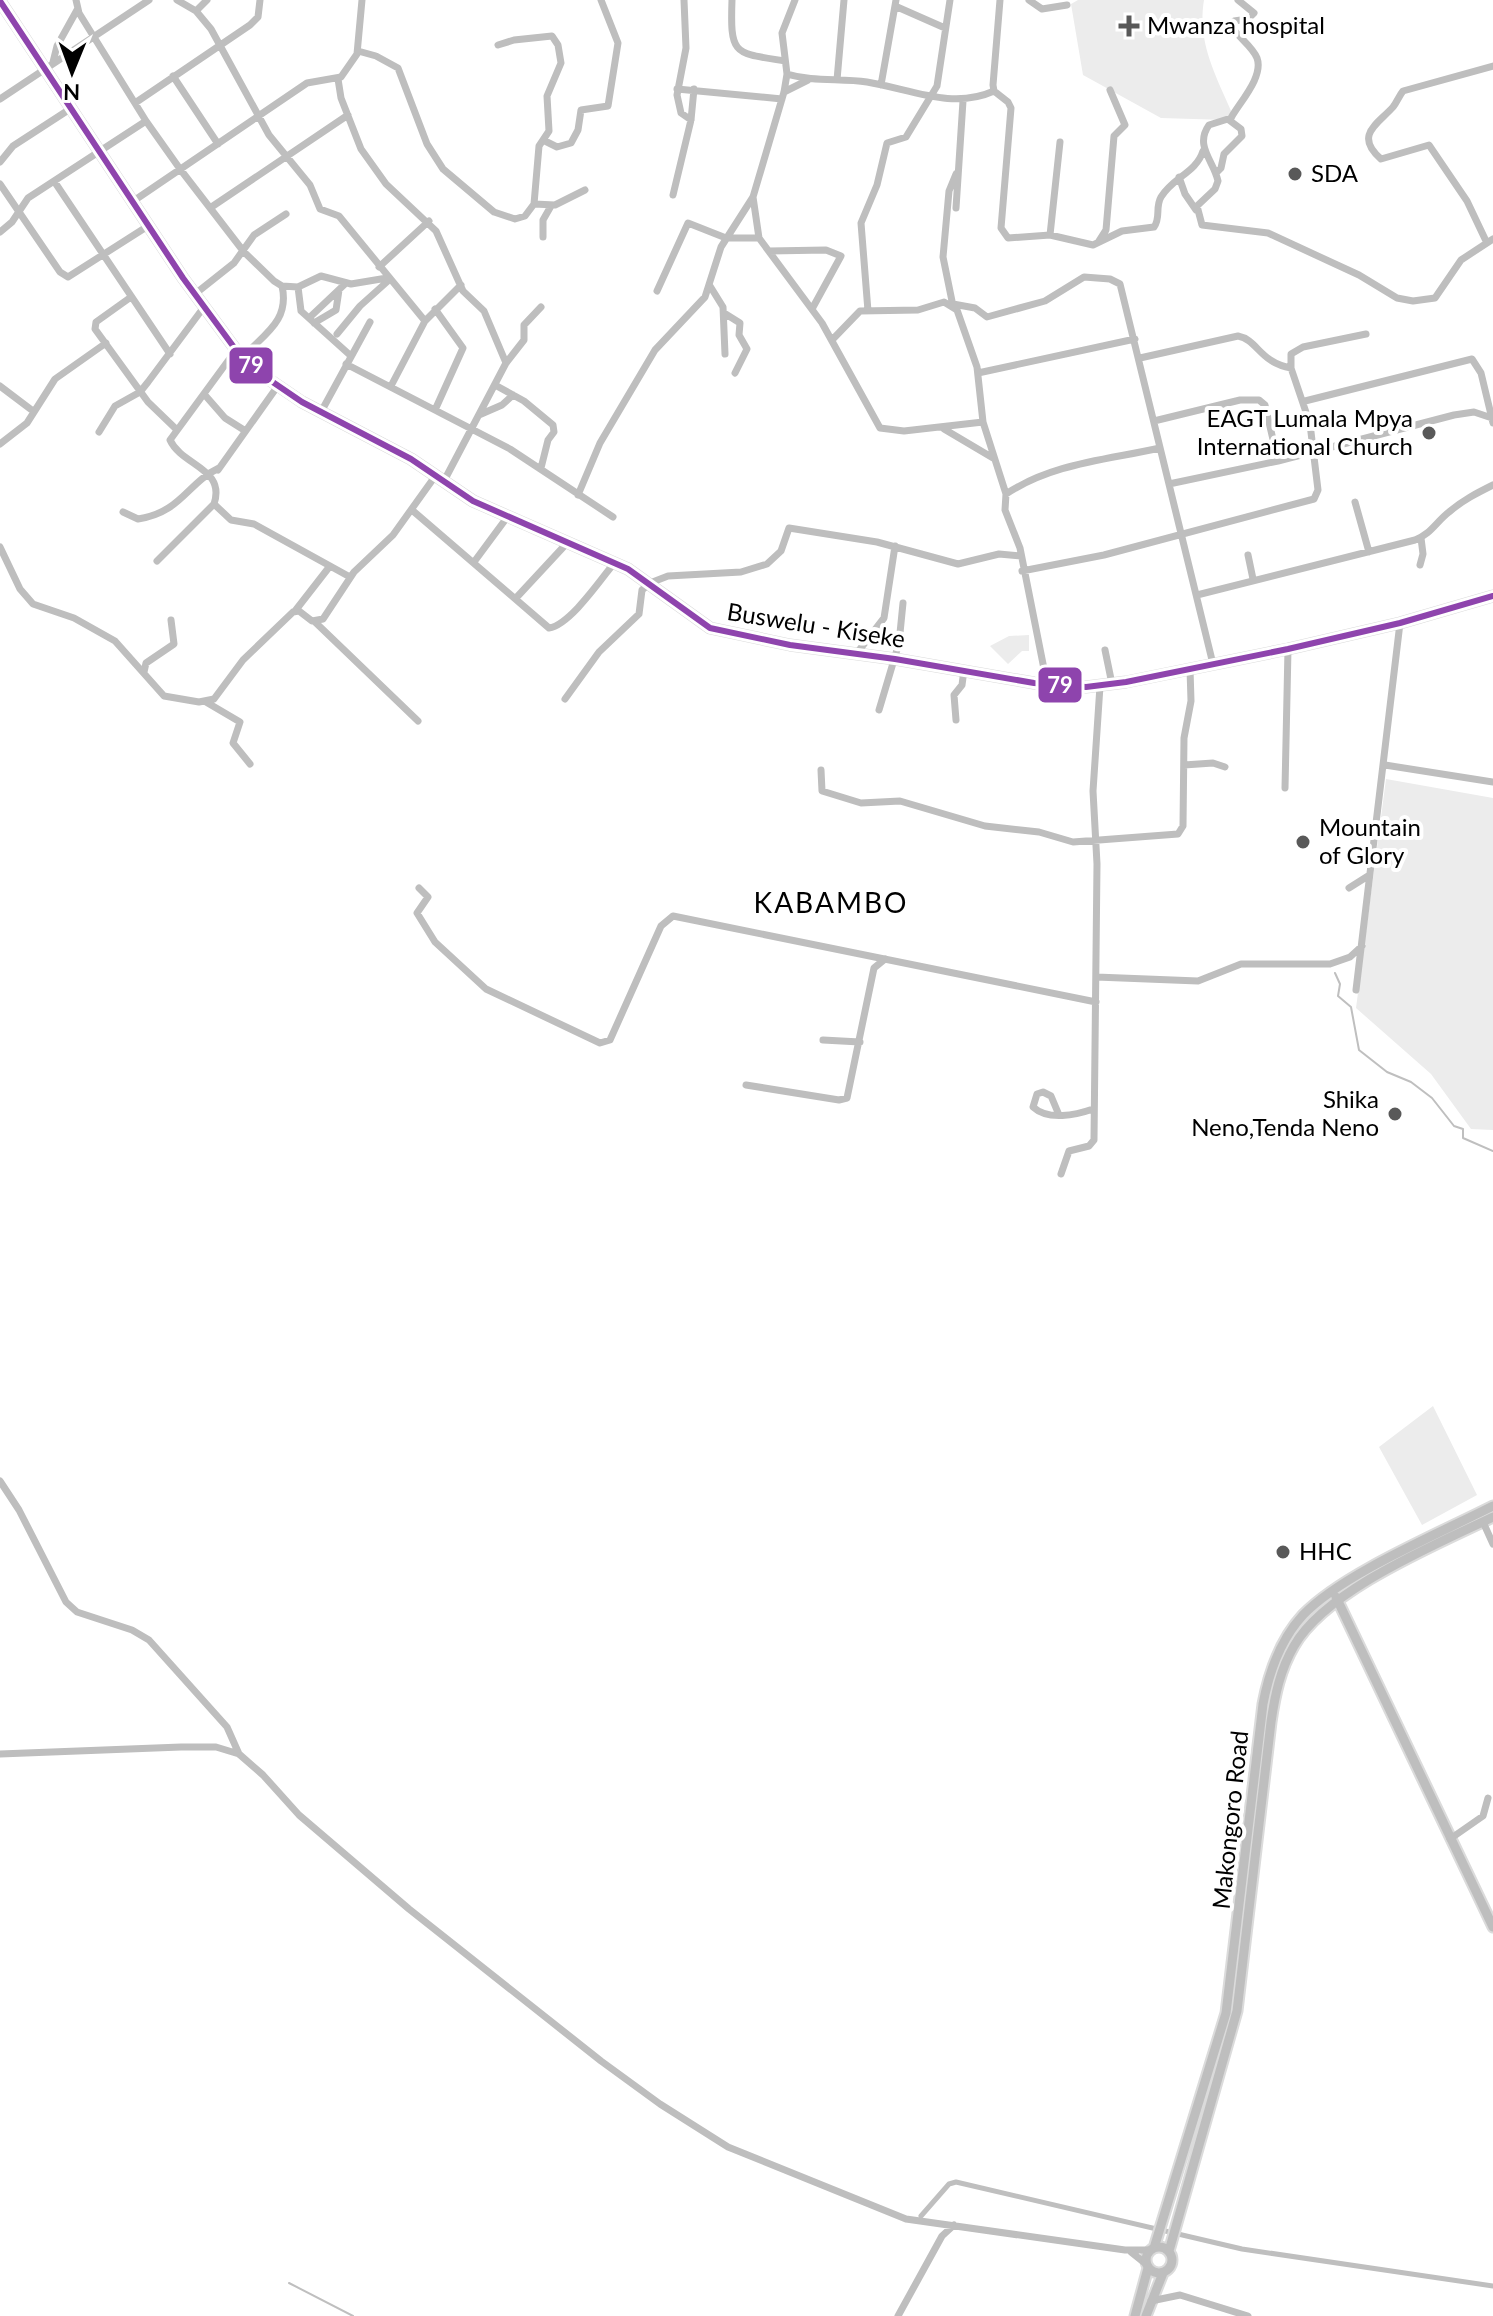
<svg xmlns="http://www.w3.org/2000/svg" width="1493" height="2316" font-family="Lato,sans-serif">
  <rect width="100%" height="100%" fill="#fff"/>
  <!-- green -->
  <path fill="#ececec" d="M1078,0H1204C1197,42 1215,74 1232,113L1226,120L1161,118L1083,75L1071,4Z
    M1029,635V651H1022L1008,664L990,646L1009,636Z
    M1386,779L1493,798V1130L1471,1129L1431,1074L1356,1008Z
    M1433,1406L1477,1495L1422,1525L1379,1447Z"/>
  <g fill="none" stroke-linecap="round" stroke-linejoin="round">
    <!-- stream -->
    <path stroke="#bfbfbf" stroke-width="2" d="M1335,973L1340,984L1338,996L1351,1007L1359,1050L1387,1072L1411,1082L1432,1098L1454,1126L1463,1129V1138L1493,1151
      M289,2283L353,2316"/>
    <!-- canal -->
    <path stroke="#bfbfbf" stroke-width="5" d="M921,2216L949,2184L956,2182L1242,2249L1493,2286"/>
    <!-- major casing -->
    <g stroke="#dbdbdb" stroke-width="13">
      <path id="major" d="M0,1L183,278L236,350L258,372L302,402L411,459L473,501L628,569L710,628L790,645L895,659L1034,683L1086,687L1126,682L1288,649L1400,623L1493,596
        M1336,1597L1493,1927
        M1146 2260a13 13 0 1 1 26 0a13 13 0 1 1-26 0Z
        M1154,2248L1226,2013L1263,1704C1269,1672 1280,1640 1303,1615C1342,1574 1440,1533 1493,1506
        M1169,2251L1237,2011L1271,1722C1275,1695 1280,1670 1294,1646C1326,1590 1435,1545 1493,1517
        M1135,2316L1148,2268
        M1146,2316L1163,2273"/>
    </g>
    <!-- minor -->
    <path stroke="#bebebe" stroke-width="7" d="M76,0L79,13L146,121L180,169L244,252L274,281L282,286L298,287L321,276L351,284L387,278
      M177,0L196,11L211,29L269,135L310,185L320,209L339,216L425,321
      M684,0L686,48L677,95L681,113L691,120
      M732,0C730,56 734,53 785,61
      M1000,0L993,85L994,91L1008,102L1011,108L1001,228L1008,238L1050,235L1093,245L1122,231L1154,227C1161,218 1155,207 1161,197C1173,177 1196,173 1203,151
      M1029,0L1042,9L1067,5
      M1238,0L1254,13L1248,19L1234,21L1232,27C1238,37 1253,47 1257,58C1264,77 1239,103 1231,118L1209,125C1194,146 1214,161 1218,181L1215,189L1197,206L1202,225L1268,233L1359,275L1397,298L1413,301L1435,298L1461,260L1493,239
      M895,6L945,28
      M196,11L207,0
      M358,51L376,56L398,68L427,144L443,169L494,212L515,219L525,216L534,204L539,146L549,131L547,96L561,63L558,45L552,36L514,40L498,45
      M53,62L57,46L77,10
      M787,74C813,82 840,78 867,82C910,89 952,110 994,91
      M173,76L218,144
      M338,79L341,98L361,149L386,184L436,231L463,291L484,311L506,363
      M837,80L844,0
      M881,85L896,0
      M677,89L782,99
      M784,92L808,80
      M0,99L149,0
      M135,103L250,25L258,17L260,0
      M545,141L557,147L571,143L578,130L581,110L608,106L618,43L601,0
      M0,162L13,146L70,109
      M1216,173L1221,168L1224,154L1242,136L1241,129L1229,120
      M1179,177L1185,194L1196,210
      M54,181L170,354
      M0,184L60,272L68,277L148,226
      M673,195L691,120L694,89
      M753,197L759,238L822,323L880,428L904,431L983,422
      M132,202L307,83L341,77L357,54L362,0
      M534,204L555,205L585,190
      M210,208L348,115
      M956,208L963,101
      M0,232L12,222L28,198L146,121
      M1050,235L1060,142
      M543,237V220L551,206
      M1099,241L1106,230L1114,136L1125,125L1110,90
      M1486,241L1467,201L1429,145L1381,159C1353,135 1379,123 1393,107C1397,102 1399,96 1403,91L1493,66
      M769,251L826,250L841,256L812,309
      M379,267L429,221
      M710,286L723,307L725,354
      M298,287L301,311L351,356
      M657,291L688,223L726,238H759
      M195,294L234,263L254,235L286,214
      M131,297L96,322L95,329L148,402L176,429
      M953,304L975,308L987,317L1045,301L1084,277L1110,279L1120,284L1213,664
      M953,306L943,257L949,191L956,174
      M435,309L463,348L435,410
      M868,311L861,223L877,185L887,143L906,137L937,86L950,0
      M724,313L740,323L739,335L747,349L735,373
      M309,318L346,283
      M314,323L336,310L339,290
      M337,334L360,306L389,280
      M832,340L860,311L918,310L944,302L957,310L977,367L983,422L1006,494L1005,510L1020,548L1047,684
      M243,357C264,334 290,321 282,286
      M1140,358L1238,336C1258,340 1259,362 1291,368
      M346,364L510,449L613,517
      M978,373L1135,339
      M495,385L524,401L553,425L554,432L548,440L541,468
      M0,386L33,411
      M391,386L425,321L461,285
      M204,394L225,418L244,430
      M1305,401L1472,359L1481,373L1493,423
      M321,412L370,322
      M479,415L502,405L513,395
      M1154,421L1240,400H1259L1265,405L1278,461
      M944,429L993,458
      M99,432L115,406L140,392L148,382L204,307
      M0,444L27,423L55,379L106,343
      M218,470L277,387
      M444,481L506,363L524,340V325L541,307
      M1169,484L1278,461L1454,415L1474,412L1492,418
      M1006,494C1053,463 1107,460 1160,448
      M578,495L600,443L655,350L705,297L721,247L753,197L784,92L787,74L782,33L795,0
      M1355,502L1369,552
      M214,504L231,520L254,524L350,577
      M412,510L549,628C570,625 601,579 615,562
      M123,512L138,519C182,512 187,483 219,468
      M0,547L20,589L33,604L74,618L115,641L164,696L199,702L214,699L243,660L293,612L299,611L312,621L323,619L354,572L393,535L436,475
      M1248,555L1253,579
      M157,561L214,504C226,468 182,466 170,440L236,350
      M474,562L508,516
      M1420,565L1423,554L1421,538
      M1022,571L1104,555L1314,499L1318,490L1310,424L1291,368V354L1303,347L1366,334
      M1197,595L1415,540C1431,534 1436,522 1449,512C1463,500 1477,493 1493,485
      M516,598L568,542
      M295,611L330,566
      M315,622L418,721
      M1105,650L1112,684
      M857,653L884,618L895,546
      M144,672L146,663L174,644L171,620
      M565,699L599,652L639,614L642,590L650,583L668,576L741,572L767,564L781,551L789,528L877,542L958,564L999,554L1021,556
      M206,702L240,722L233,743L250,764
      M879,710L899,643L903,603
      M956,720L954,695L962,685L964,670
      M1184,765L1213,763L1225,767
      M1385,765L1493,782
      M821,770L822,791L861,803L900,801L985,826L1039,832L1073,842L1178,834L1183,826L1184,738L1191,701L1190,669
      M1285,788L1288,649
      M419,888L428,897L417,913L435,942L486,989L600,1043L610,1040L661,926L673,916L1096,1002
      M1349,888L1368,876
      M1096,977L1198,981L1241,964H1330L1350,957L1362,946
      M1356,990L1400,623
      M823,1040L860,1042
      M746,1085L839,1100L847,1098L874,968L885,959
      M1059,1115L1051,1096L1043,1092L1037,1094L1033,1107C1048,1121 1076,1115 1093,1109
      M1061,1174L1069,1151L1089,1146L1094,1140L1097,864L1093,791L1100,686
      M0,1481L19,1510L66,1602L77,1612L132,1630L149,1640L227,1727L239,1754
      M1483,1522L1493,1544
      M0,1754L181,1747H216L239,1754L263,1775L299,1815L409,1909L601,2061L660,2104L728,2147L906,2219L1125,2250H1151
      M1450,1839L1483,1816L1488,1798
      M1131,2252L1146,2264
      M1151,2301L1180,2295L1248,2316
      M898,2316L942,2236L954,2225"/>
    <!-- major -->
    <use href="#major" stroke="#bebebe" stroke-width="9"/>
    <!-- bus-1 casing -->
    <g stroke="#fff" stroke-width="12">
      <path id="bus-1" d="M0,1L183,278L236,350L258,372L302,402L411,459L473,501L628,569L710,628L790,645L895,659L1034,683L1086,687L1126,682L1288,649L1400,623L1493,596"/>
    </g>
    <!-- bus-1 -->
    <use href="#bus-1" stroke="#8e44ad" stroke-width="6"/>
  </g>
  <!-- markers -->
  <g fill="#595959" stroke="#fff" stroke-width="3">
    <path d="M1125 14h8v8h8v8h-8v8h-8v-8h-8v-8h8z"/>
    <circle cx="1295" cy="174" r="8"/>
    <circle cx="1429" cy="433" r="8"/>
    <circle cx="1303" cy="842" r="8"/>
    <circle cx="1395" cy="1114" r="8"/>
    <circle cx="1283" cy="1552" r="8"/>
  </g>
  <g text-anchor="middle" stroke-width="8" stroke-linejoin="round" paint-order="stroke">
    <!-- poi labels -->
    <g font-size="24" fill="#000" stroke="#fff" text-anchor="start">
      <text x="1147" y="34">Mwanza hospital</text>
      <text x="1311" y="182">SDA</text>
      <text x="1413" y="427" text-anchor="end">EAGT Lumala Mpya<tspan x="1413" dy="28">International Church</tspan></text>
      <text x="1319" y="836">Mountain<tspan x="1319" dy="28">of Glory</tspan></text>
      <text x="1379" y="1108" text-anchor="end">Shika<tspan x="1379" dy="28">Neno,Tenda Neno</tspan></text>
      <text x="1299" y="1560">HHC</text>
    </g>
    <!-- street labels -->
    <g font-size="24" fill="#000" stroke="#fff">
      <text transform="translate(816 626) rotate(9)" y="8">Buswelu - Kiseke</text>
      <text transform="translate(1231 1820) rotate(-84)" y="8">Makongoro Road</text>
    </g>
    <!-- quarter labels -->
    <g font-size="28" letter-spacing="2" fill="#000" stroke="#fff">
      <text x="831" y="913">KABAMBO</text>
    </g>
  </g>
  <g stroke="#fff" stroke-width="3">
    <rect x="228" y="346" width="46" height="39" rx="8" fill="#8e44ad"/>
    <rect x="1037" y="666" width="46" height="38" rx="8" fill="#8e44ad"/>
  </g>
  <g font-size="22" text-anchor="middle" font-weight="bold" fill="#fff">
    <text x="251" y="373">79</text>
    <text x="1060" y="693">79</text>
  </g>
  <!-- north arrow -->
  <g transform="translate(72 72) rotate(181)" stroke="#ffffff" stroke-width="6" paint-order="stroke">
  <path d="M0-6L14 30L0 20L-14 30Z" fill="#000000"/>
  <text y="-12" font-size="22" font-weight="bold" text-anchor="middle" fill="#000000">N</text>
  </g>
</svg>
